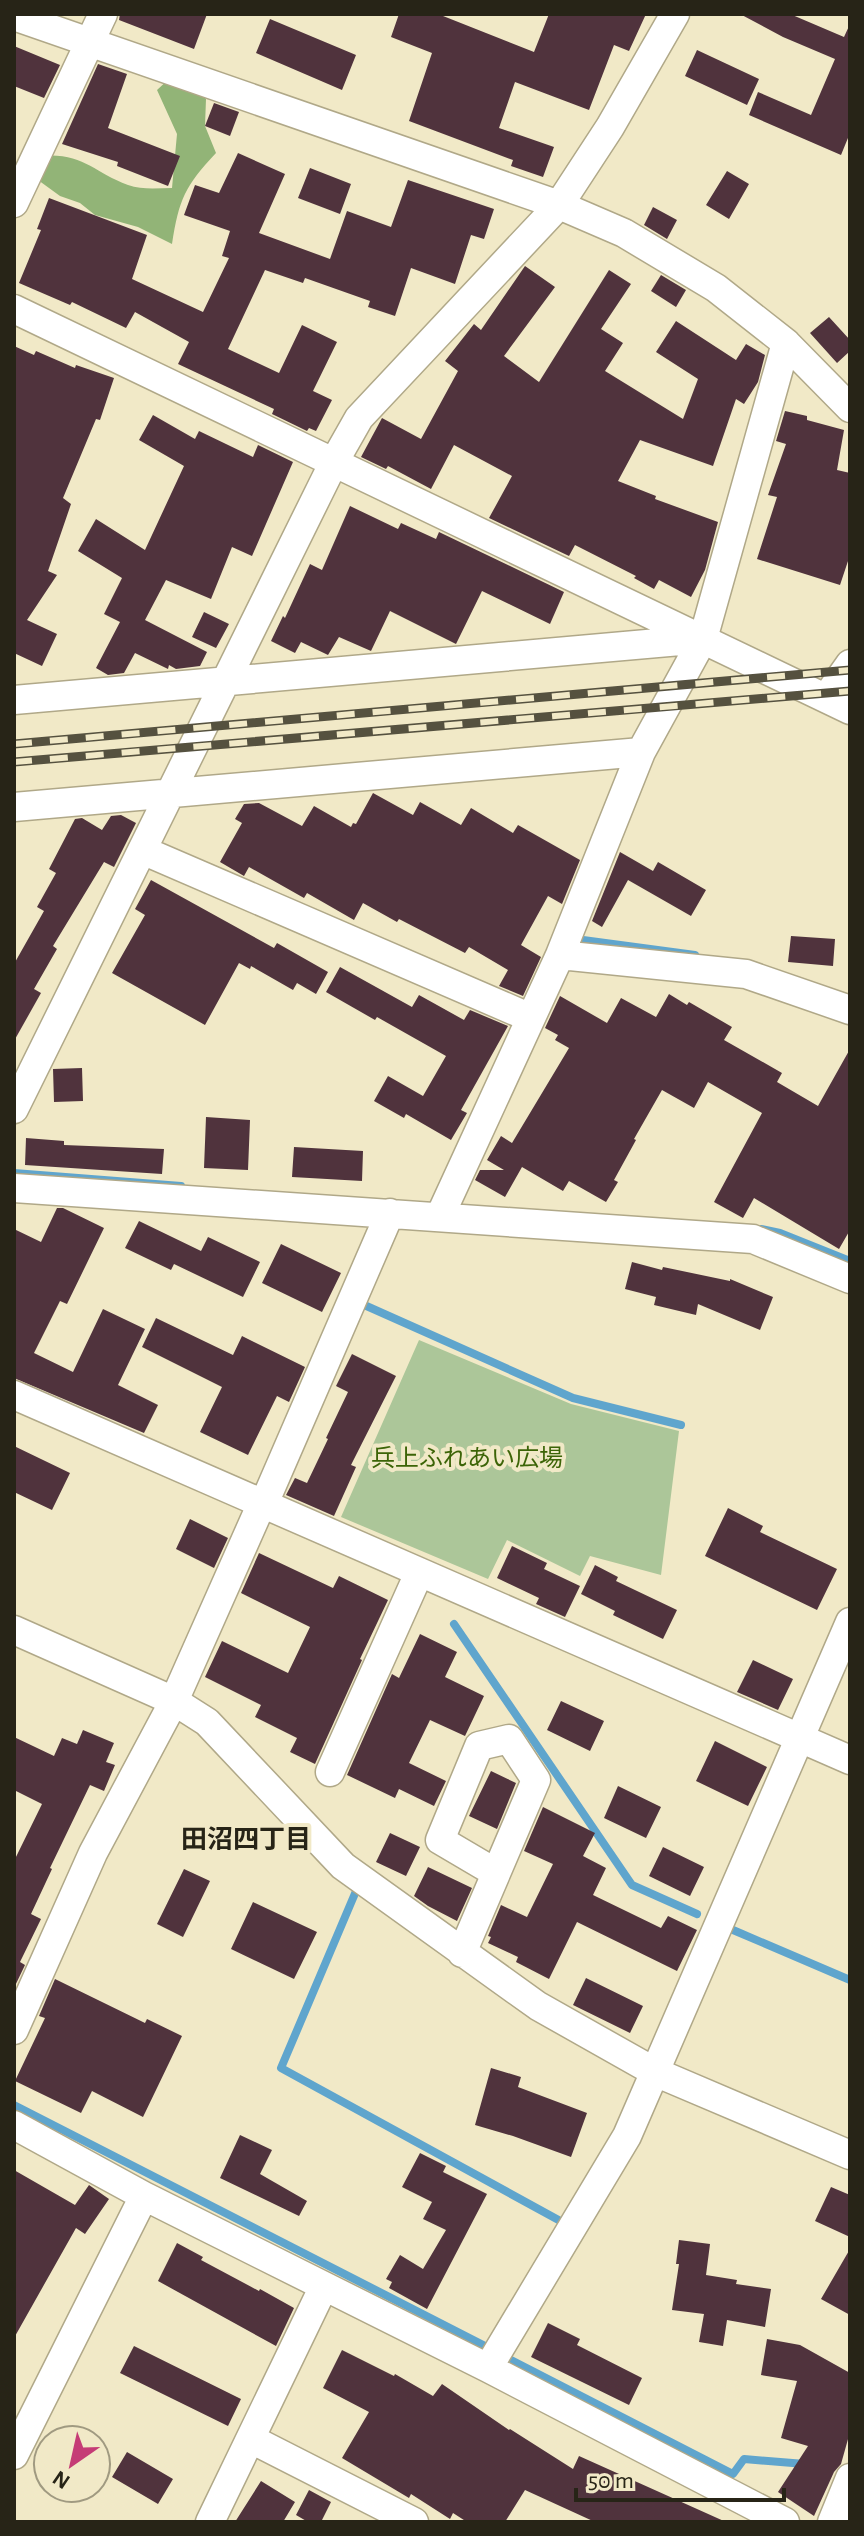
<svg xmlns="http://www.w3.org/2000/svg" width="864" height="2536" font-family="'Alegreya Sans','Noto Sans JP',sans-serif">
  <rect width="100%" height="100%" fill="#f1e9c7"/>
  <!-- green -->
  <path fill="#acc699" d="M419,1340L571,1404L679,1431L661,1575L590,1556L580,1576L507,1540L488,1579L341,1517Z"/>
  <!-- forest -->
  <path fill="#92b477" d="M170,78L196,87L206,99L205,126L216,153C185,186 179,199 172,244L138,227L95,215L80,203L60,196L38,180L40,156C83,152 93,172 128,185C142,190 158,188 172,188L177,134L157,90Z"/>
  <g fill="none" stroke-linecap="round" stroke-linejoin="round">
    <!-- stream -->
    <path stroke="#5fa5cd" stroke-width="8" d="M576,951L583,940L695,955
      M14,1173L181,1186
      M761,1229L780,1233L850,1261
      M362,1304L573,1398L681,1425
      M454,1624L632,1885L697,1914
      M359,1884L281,2068L564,2223
      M733,1930L850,1980
      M14,2105L491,2349
      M503,2356L733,2474L744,2459L805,2464"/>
  </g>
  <!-- building -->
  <path fill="#50333d" d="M120,14H207L194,49L119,20Z
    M399,14H438L534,52L549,14H646L629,51L614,45L589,110L515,82L499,128L554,147L543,177L511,166L513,160L409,121L432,53L391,37Z
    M740,14H790L844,37L850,24V133L841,155L749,115L758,92L811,115L835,59L783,37Z
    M270,19L356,55L342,90L256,53Z
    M14,46L60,65L44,98L14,86Z
    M697,50L759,79L747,105L685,76Z
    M98,64L127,74L108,128L180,156L168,186L117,166L118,162L62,144Z
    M214,103L239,112L230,136L205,126Z
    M238,153L285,174L259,233L330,259L347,211L391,227L408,180L494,209L484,239L471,235L455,284L411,268L395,316L368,307L370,301L305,278L303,283L265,270L228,349L279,373L302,325L337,342L313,391L332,400L316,431L309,428L307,431L272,414L274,409L178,364L189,342L135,312L126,328L72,302L70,305L19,283L41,230L37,229L49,198L147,235L132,279L203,312L229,258L222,256L230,231L184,215L195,185L219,193Z
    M310,168L351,184L340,214L298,198Z
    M727,171L749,184L729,219L706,205Z
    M653,207L677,220L667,239L644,225Z
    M525,266L555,287L504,356L539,382L609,270L631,284L601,329L623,343L605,371L683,419L698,379L656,352L676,321L736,360L746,344L765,355L758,382L744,404L736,399L713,466L640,440L618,481L656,496L655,499L718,522L705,570L691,597L659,580L654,589L634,578L636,576L575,545L569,556L489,518L512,476L454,445L431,489L388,466L386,469L361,457L382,418L421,439L458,371L445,361L474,324L481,330Z
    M661,275L686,290L676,307L651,291Z
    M829,317L850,340V351L837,363L810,333Z
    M14,346L34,355L36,351L75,368L76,365L114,378L100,420L96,419L63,498L71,504L48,571L57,575L27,620L57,634L42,666L14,653Z
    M785,411L807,416V420L844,430L837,470L850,473V555L840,585L757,559L777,497L768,495L786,444L776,441Z
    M153,415L195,439L199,431L253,457L258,445L293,462L252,556L232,547L211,599L166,580L145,620L207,652L200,666L176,669L169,665L168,669L135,653L124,673L108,675L96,668L120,622L104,614L122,578L78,551L96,519L145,550L184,466L139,440Z
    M350,506L398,529L401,523L436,539L439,532L564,592L550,624L482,591L456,644L390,611L371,651L339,637L328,655L301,642L295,653L271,641L283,616L285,618L310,564L322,570Z
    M204,612L229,624L216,648L192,637Z
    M373,793L413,815L420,802L461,825L471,808L513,833L518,825L580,860L562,904L548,896L521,945L541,957L523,996L499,986L508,970L469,947L465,953L399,919L397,922L363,903L354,920L307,893L304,898L249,867L244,876L220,862L242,823L235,819L244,804L259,803L302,826L314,806L351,827L353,823L356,824Z
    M121,815L136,823L114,867L104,862L53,946L57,949L34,989L41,993L14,1041V964L44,911L37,907L56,873L49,869L75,819L82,818L102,830L111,816Z
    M620,852L653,871L658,862L706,890L691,916L628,880L602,927L592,921Z
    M151,880L274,948L277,943L328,972L316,994L297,983L293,990L251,966L250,969L239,963L205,1025L112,973L145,915L135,909Z
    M791,936L835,939L833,966L788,962Z
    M340,967L412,1007L419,995L464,1020L470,1010L508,1026L461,1110L467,1113L451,1140L406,1114L404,1118L374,1101L388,1076L423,1096L446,1056L377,1017L375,1020L326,992Z
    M669,994L687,1005L689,1002L732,1027L724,1040L782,1073L777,1082L818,1106L850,1049V1230L839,1249L754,1198L743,1218L714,1202L762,1113L708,1082L694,1108L662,1090L634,1139L636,1140L614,1180L618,1182L606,1202L569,1181L563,1191L522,1167L505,1197L475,1180L480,1170H504L487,1160L501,1136L512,1143L569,1048L555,1040L558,1035L545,1028L560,996L607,1023L621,998L656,1017Z
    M82,1068L83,1101L54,1102L53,1069Z
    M206,1117L250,1120L248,1170L204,1168Z
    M26,1138L64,1141V1145L164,1149L162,1174L25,1165Z
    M294,1147L363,1151L362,1181L292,1177Z
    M57,1208H63L104,1228L67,1304L60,1301L34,1353L73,1372L103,1309L145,1329L118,1385L158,1405L144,1433L14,1378V1229L41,1242Z
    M139,1221L201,1251L208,1237L260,1262L243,1297L174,1264L171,1270L125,1248Z
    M281,1244L341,1273L322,1312L262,1283Z
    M632,1262L662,1270L663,1267L730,1281V1279L773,1297L760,1330L698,1304L696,1315L654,1305L656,1297L625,1289Z
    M156,1318L233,1355L242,1336L305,1367L289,1402L277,1396L248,1455L200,1432L222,1387L142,1347Z
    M352,1354L396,1376L351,1465L356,1467L334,1516L286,1495L295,1478L307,1483L328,1439L326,1438L348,1392L336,1386Z
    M14,1446L70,1473L52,1510L14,1492Z
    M728,1508L763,1526L760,1532L837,1569L817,1610L705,1556Z
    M190,1519L228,1538L214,1568L176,1549Z
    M512,1546L547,1563L544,1569L580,1586L565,1617L536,1604L539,1598L497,1578Z
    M259,1553L333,1588L339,1576L388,1600L360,1659L362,1660L315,1764L290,1752L297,1738L255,1717L261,1705L205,1677L222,1641L288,1673L310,1627L241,1593Z
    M595,1565L618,1577L616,1581L677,1610L663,1639L613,1615L615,1611L581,1594Z
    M420,1634L457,1652L445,1677L484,1696L465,1736L430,1720L409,1763L446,1781L434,1806L399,1789L395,1798L347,1775L392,1674L399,1678Z
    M753,1660L793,1679L778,1710L737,1692Z
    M561,1701L604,1721L590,1751L547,1730Z
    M83,1730L114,1743L106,1762L115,1765L104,1791L90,1785L50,1868L52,1869L31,1914L41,1919L20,1962L25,1965L14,1988V1861L42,1804L14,1790V1737L54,1756L62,1738L77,1744Z
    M715,1741L767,1767L748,1806L696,1781Z
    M491,1771L516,1783L497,1829L469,1816Z
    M618,1786L661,1807L646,1838L604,1818Z
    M543,1807L595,1833L583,1856L606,1868L593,1895L661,1928L668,1916L697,1930L677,1971L577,1922L549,1979L516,1962L518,1957L488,1943L491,1937L488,1936L501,1905L527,1917L553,1864L524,1851Z
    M390,1833L420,1847L406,1876L376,1862Z
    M663,1847L704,1867L690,1896L649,1876Z
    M428,1867L472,1888L457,1921L428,1906L414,1896Z
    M184,1869L210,1881L183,1937L157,1924Z
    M253,1902L317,1932L294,1979L231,1949Z
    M586,1978L643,2006L630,2033L573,2005Z
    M55,1979L145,2023L147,2019L182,2036L143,2117L92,2091L81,2113L15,2081L45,2018L39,2016Z
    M491,2068L521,2077L518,2087L587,2113L571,2157L513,2136L475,2125Z
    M240,2135L272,2150L260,2174L307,2201L299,2216L220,2178Z
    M420,2153L446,2166L443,2172L487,2194L427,2309L389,2288L392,2282L386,2279L400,2255L423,2269L446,2230L423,2219L432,2202L402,2187Z
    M14,2170L75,2205L89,2185L109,2199L85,2234L76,2228L14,2338Z
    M831,2187L850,2195V2237L815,2221Z
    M679,2240L710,2244L706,2275L737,2280L736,2284L771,2289L765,2327L727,2320L723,2346L699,2342L704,2314L672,2310L679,2264H676Z
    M177,2243L203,2257L201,2260L259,2291L260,2289L294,2308L276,2346L158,2281Z
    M850,2249V2315L821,2299Z
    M548,2323L580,2339L577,2345L642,2378L629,2405L531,2357Z
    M767,2339L800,2345L850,2373V2432L841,2464L834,2472L814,2516L778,2492L808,2446L781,2438L797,2381L761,2375Z
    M134,2346L241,2399L228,2426L120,2373Z
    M342,2350L394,2376L395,2374L433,2396L442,2384L509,2430L510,2429L573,2469L579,2456L726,2522H595L525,2490L505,2522H467L453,2513L450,2519L411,2494L409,2498L342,2458L369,2412L323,2388Z
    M127,2452L173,2479L158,2504L112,2477Z
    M261,2481L295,2502L283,2522H235Z
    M309,2490L331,2502L321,2522H308L296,2515Z"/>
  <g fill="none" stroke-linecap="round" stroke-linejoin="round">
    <!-- minor casing -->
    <g stroke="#b0a888" stroke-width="31">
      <path id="minor" d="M14,16L559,205L624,233L716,288L786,343L850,408
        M14,203L103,14
        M14,309L850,710
        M826,698L850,664
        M14,700L703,639
        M14,807L641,752
        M142,850L531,1018
        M560,955L746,974L850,1010
        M14,1109L334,462L359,418L559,205L610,127L675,14
        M14,1188L753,1239L850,1279
        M440,1216L560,955L641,752L703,639L786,343
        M14,1395L850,1760
        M14,1630L174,1701L207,1722L343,1866L538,2006L655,2072L850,2155
        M330,1772L419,1573
        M462,1953L536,1780L509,1739L479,1746L440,1840L496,1873
        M14,2030L93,1853L174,1701L262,1503L266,1499L390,1213
        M14,2125L144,2196L488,2368L785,2522
        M488,2368L627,2136L850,1622
        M251,2439L414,2522
        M14,2455L144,2196
        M210,2522L324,2286
        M832,2522L850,2478"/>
    </g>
    <!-- minor -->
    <use href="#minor" stroke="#fff" stroke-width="28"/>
    <!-- rail casing -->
    <g stroke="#55513f" stroke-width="9">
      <path id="rail" d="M14,744L850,670
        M14,762L850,691"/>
    </g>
    <!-- rail -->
    <use href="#rail" stroke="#f1e9c7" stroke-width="6" stroke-dasharray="18" stroke-linecap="butt"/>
  </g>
  <g text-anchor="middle" stroke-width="8" stroke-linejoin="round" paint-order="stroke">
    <!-- park labels -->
    <g font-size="24" fill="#3c6407" stroke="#f1e9c7">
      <text x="467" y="1466">兵上ふれあい広場</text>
    </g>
    <!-- neighbourhood labels -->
    <g font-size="26" font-weight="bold" fill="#272417" stroke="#f1e9c7">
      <text x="246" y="1848">田沼四丁目</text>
    </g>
  </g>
  <!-- border -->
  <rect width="864" height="2536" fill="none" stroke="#272417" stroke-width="32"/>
  <!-- north arrow -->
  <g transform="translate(72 2464) rotate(214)"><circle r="38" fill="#f1e9c7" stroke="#a09a81" stroke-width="2"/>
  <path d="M0-6L14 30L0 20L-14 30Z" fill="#c53c76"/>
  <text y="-12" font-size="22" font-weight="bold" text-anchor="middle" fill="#272417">N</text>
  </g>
  <!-- scale -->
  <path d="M576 2488v12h208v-12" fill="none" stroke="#272417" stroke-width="4"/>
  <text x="588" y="2488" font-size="24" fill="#272417" stroke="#f1e9c7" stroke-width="6" paint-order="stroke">50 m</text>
</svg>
